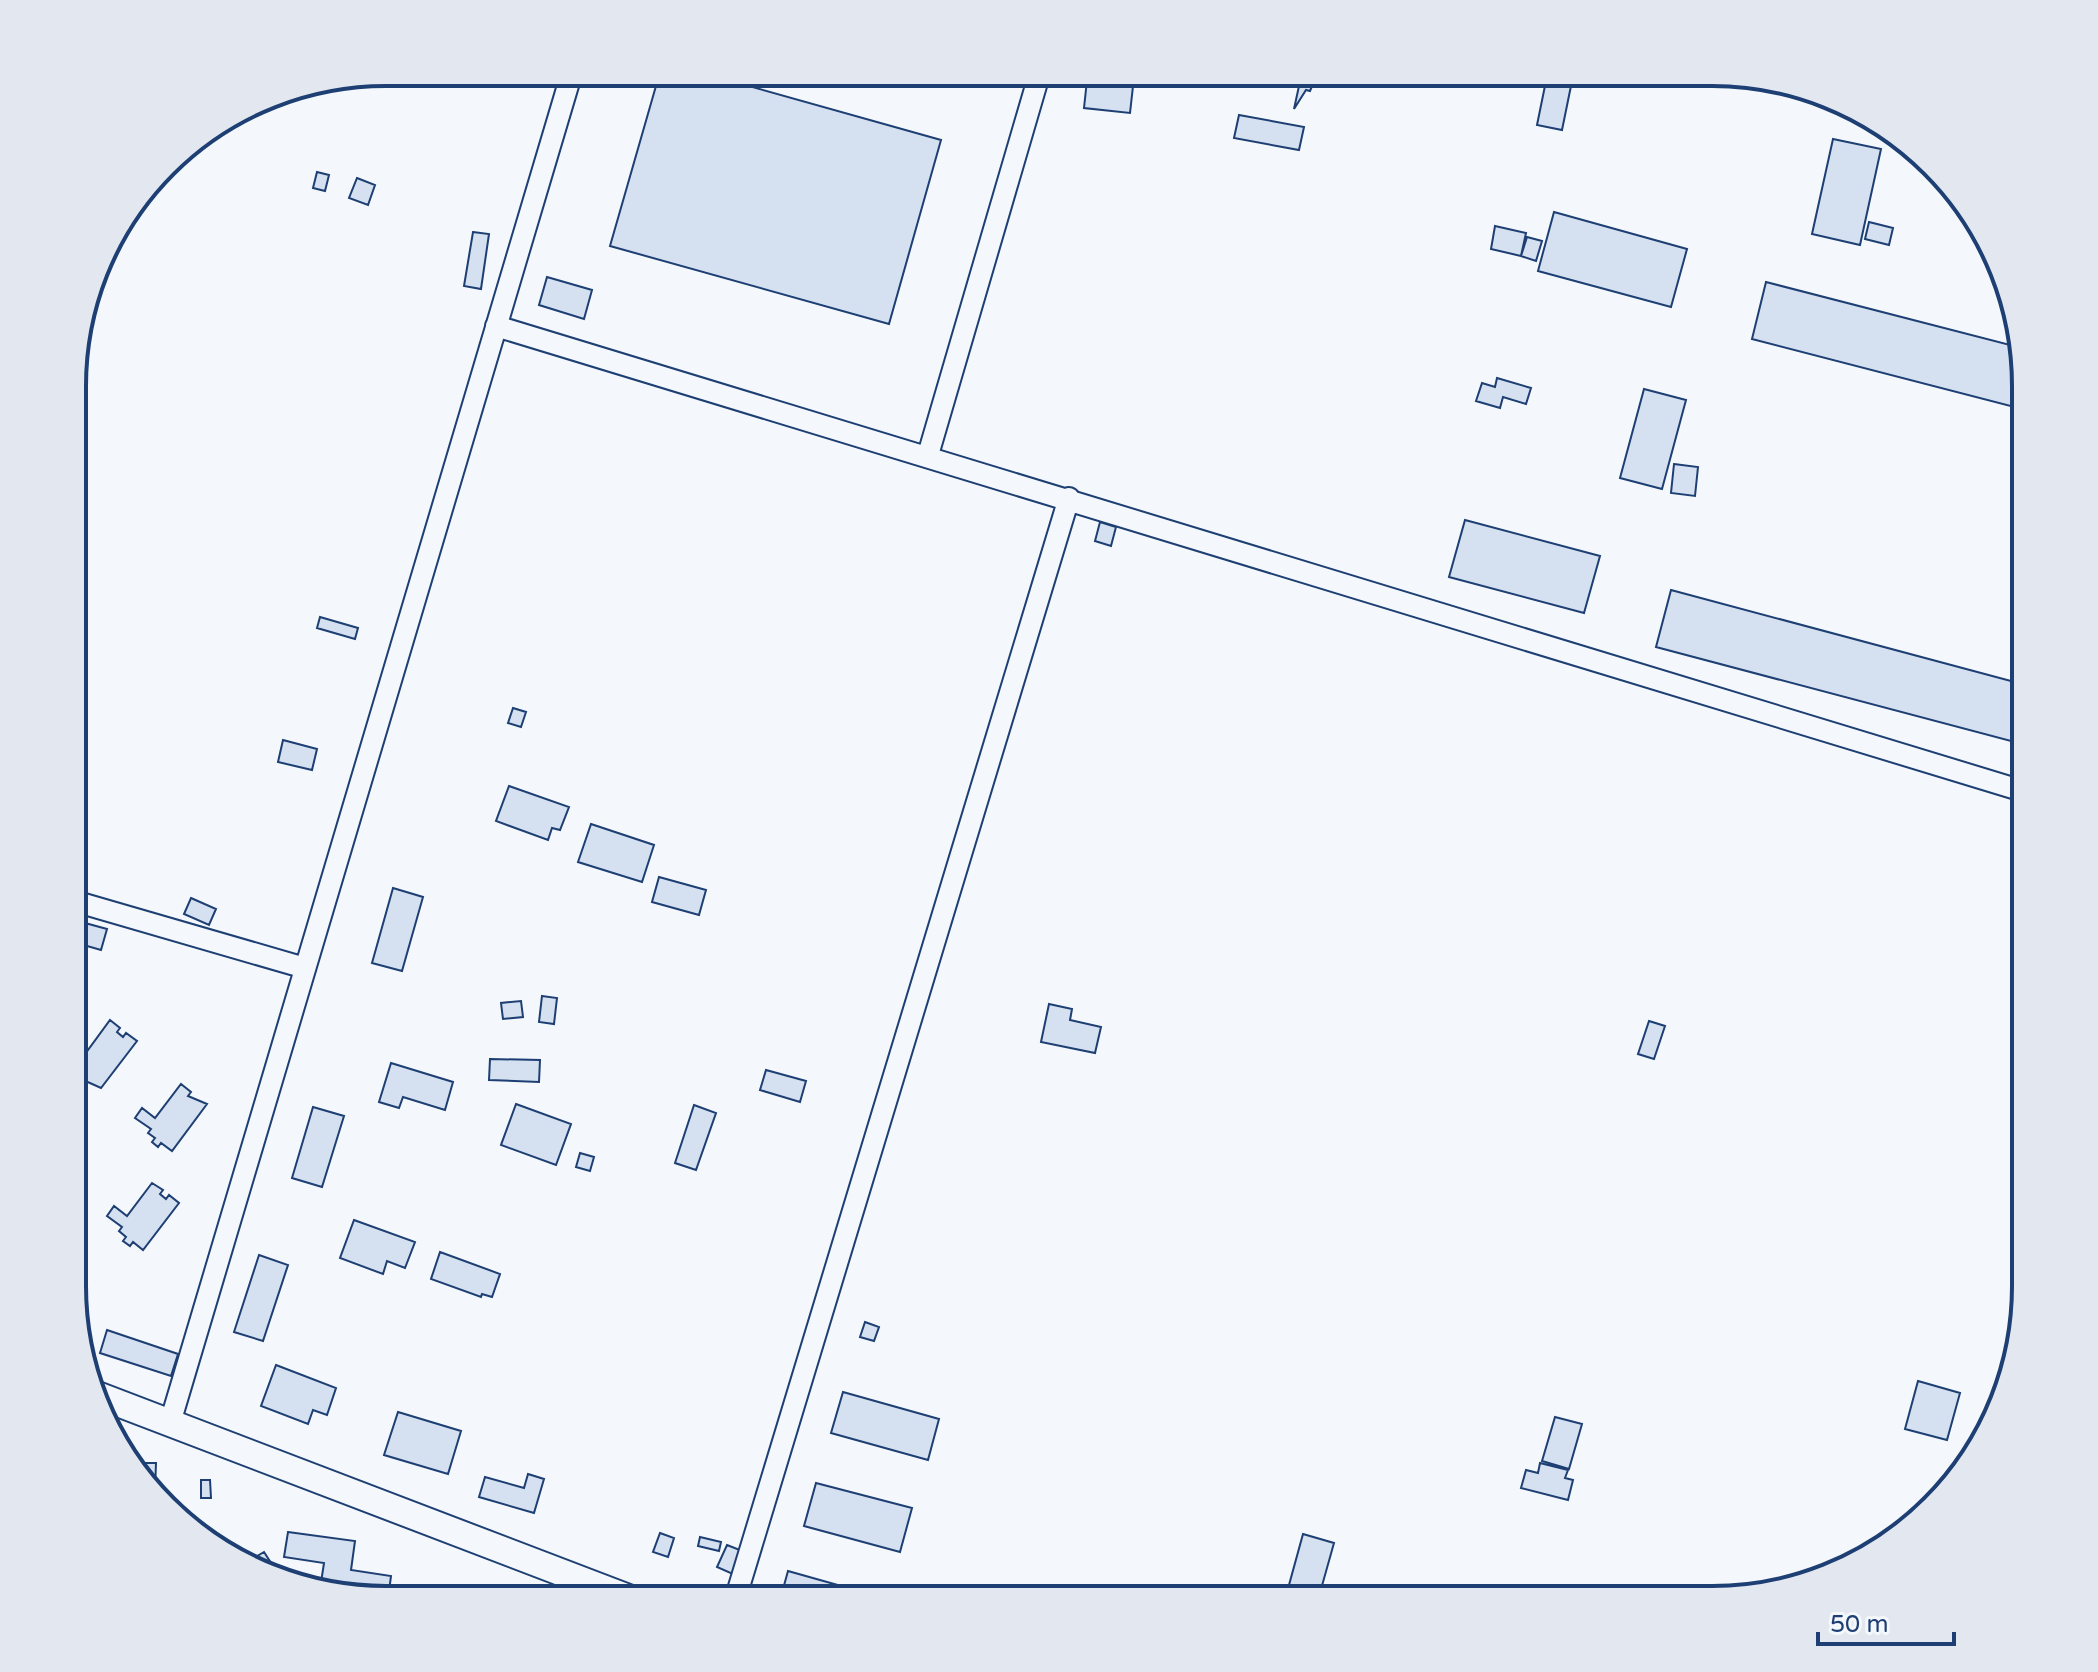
<svg xmlns="http://www.w3.org/2000/svg" width="2098" height="1672" font-family="'Varela Round',sans-serif">
  <rect width="100%" height="100%" fill="#f4f7fb"/>
  <!-- building -->
  <path fill="#d5e0f0" stroke="#1d3f73" stroke-width="2" d="M660,72H699L941,140L889,324L610,246Z
    M1249,72H1318L1310,91L1306,90L1294,109L1299,86Z
    M1547,76L1572,81L1562,130L1537,125Z
    M1087,80L1133,86L1130,113L1084,108Z
    M1239,115L1304,127L1299,150L1234,138Z
    M1833,139L1881,149L1860,245L1812,234Z
    M317,172L329,175L325,191L313,188Z
    M357,178L375,185L368,205L349,198Z
    M1554,212L1687,249L1671,307L1538,271Z
    M1869,222L1893,228L1889,245L1865,239Z
    M1495,226L1526,233L1521,256L1491,249Z
    M473,232L489,234L481,289L464,286Z
    M1527,237L1542,241L1536,261L1521,256Z
    M547,277L592,290L584,319L539,305Z
    M1766,282L2018,347L2026,386V410L1752,339Z
    M1497,378L1531,388L1526,404L1503,397L1500,408L1476,401L1482,383L1495,387Z
    M1644,389L1686,400L1662,489L1620,478Z
    M1674,464L1698,467L1695,496L1671,493Z
    M1465,520L1600,556L1584,613L1449,577Z
    M1100,522L1116,527L1111,546L1095,541Z
    M1671,590L2026,685V745L1656,647Z
    M320,617L358,628L355,639L317,628Z
    M513,708L526,712L521,727L508,723Z
    M283,740L317,749L312,770L278,762Z
    M509,786L569,807L560,830L552,828L548,840L496,821Z
    M591,824L654,845L642,882L578,862Z
    M659,877L706,890L699,915L652,902Z
    M393,888L423,897L402,971L372,963Z
    M191,898L216,909L209,925L184,914Z
    M74,920L107,929L101,950L73,942Z
    M542,996L557,998L554,1024L539,1022Z
    M521,1001L523,1017L503,1019L501,1003Z
    M1049,1004L1072,1009L1070,1020L1101,1027L1095,1053L1041,1042Z
    M110,1020L120,1028L117,1032L123,1037L126,1033L137,1041L101,1088L81,1079L84,1075L73,1060V1045L85,1054Z
    M1649,1021L1665,1026L1654,1059L1638,1054Z
    M490,1059L540,1060L539,1082L489,1080Z
    M391,1063L453,1082L445,1110L403,1097L399,1108L379,1102Z
    M766,1070L806,1081L800,1102L760,1090Z
    M181,1084L191,1092L188,1096L207,1104L172,1151L161,1143L158,1147L152,1142L155,1138L148,1133L151,1129L135,1118L142,1108L155,1118Z
    M516,1104L571,1124L556,1165L501,1145Z
    M694,1105L716,1113L696,1170L675,1163Z
    M313,1107L344,1116L322,1187L292,1178Z
    M580,1153L594,1157L590,1171L576,1167Z
    M152,1183L163,1190L160,1194L166,1199L169,1195L179,1203L143,1250L133,1242L130,1246L123,1241L126,1237L119,1231L122,1227L107,1216L114,1206L127,1216Z
    M354,1220L415,1242L405,1268L387,1261L383,1274L340,1258Z
    M440,1252L500,1274L492,1297L482,1294L481,1297L431,1279Z
    M259,1255L288,1265L263,1341L234,1332Z
    M865,1322L879,1327L874,1341L860,1337Z
    M107,1330L178,1354L171,1376L100,1353Z
    M276,1365L336,1388L327,1415L313,1410L308,1424L261,1406Z
    M1918,1381L1960,1393L1947,1440L1905,1429Z
    M843,1392L939,1419L928,1460L831,1433Z
    M398,1412L461,1431L448,1474L384,1455Z
    M1555,1417L1582,1424L1569,1469L1542,1461Z
    M141,1463H156L155,1491L141,1473Z
    M1540,1463L1568,1470L1565,1478L1573,1480L1568,1500L1521,1488L1526,1470L1538,1473Z
    M528,1474L544,1479L534,1513L479,1497L485,1477L524,1488Z
    M201,1480H210L211,1498H201Z
    M816,1483L912,1508L900,1552L804,1526Z
    M288,1532L355,1541L351,1570L391,1576L388,1599L320,1589L324,1563L284,1557Z
    M660,1533L674,1538L668,1557L653,1552Z
    M1303,1534L1334,1543L1318,1600L1286,1596Z
    M700,1537L721,1542L719,1551L698,1546Z
    M727,1545L745,1552L735,1575L717,1567Z
    M264,1552L282,1580L266,1576L245,1563Z
    M788,1571L884,1598V1600H780Z
    M466,1587L467,1599H401L400,1590Z
    M1449,1589L1499,1600H1446Z"/>
  <g fill="none" stroke-linecap="round" stroke-linejoin="round">
    <!-- minor casing -->
    <g stroke="#1d3f73" stroke-width="24">
      <path id="minor" d="M496,326L2026,792
        M928,455L1040,72
        M74,901L305,968
        M170,1423L572,72
        M735,1600L1069,498"/>
    </g>
    <!-- major casing -->
    <g stroke="#1d3f73" stroke-width="30">
      <path id="major" d="M97,1395L631,1599"/>
    </g>
    <!-- minor -->
    <use href="#minor" stroke="#f4f7fb" stroke-width="20"/>
    <!-- major -->
    <use href="#major" stroke="#f4f7fb" stroke-width="26"/>
  </g>
  <!-- crop -->
  <path d="M0 0H2098V1672H0ZM386 86H1712A300 300 0 0 1 2012 386V1286A300 300 0 0 1 1712 1586H386A300 300 0 0 1 86 1286V386A300 300 0 0 1 386 86Z" fill="#e3e8f0" fill-rule="evenodd"/>
  <path fill="none" stroke="#1d3f73" stroke-width="4" d="M386 86H1712A300 300 0 0 1 2012 386V1286A300 300 0 0 1 1712 1586H386A300 300 0 0 1 86 1286V386A300 300 0 0 1 386 86Z"/>
  <!-- scale -->
  <path d="M1818 1632v12h136v-12" fill="none" stroke="#1d3f73" stroke-width="4"/>
  <text x="1830" y="1632" font-size="24" fill="#1d3f73" stroke="#f4f7fb" stroke-width="6" paint-order="stroke">50 m</text>
</svg>
